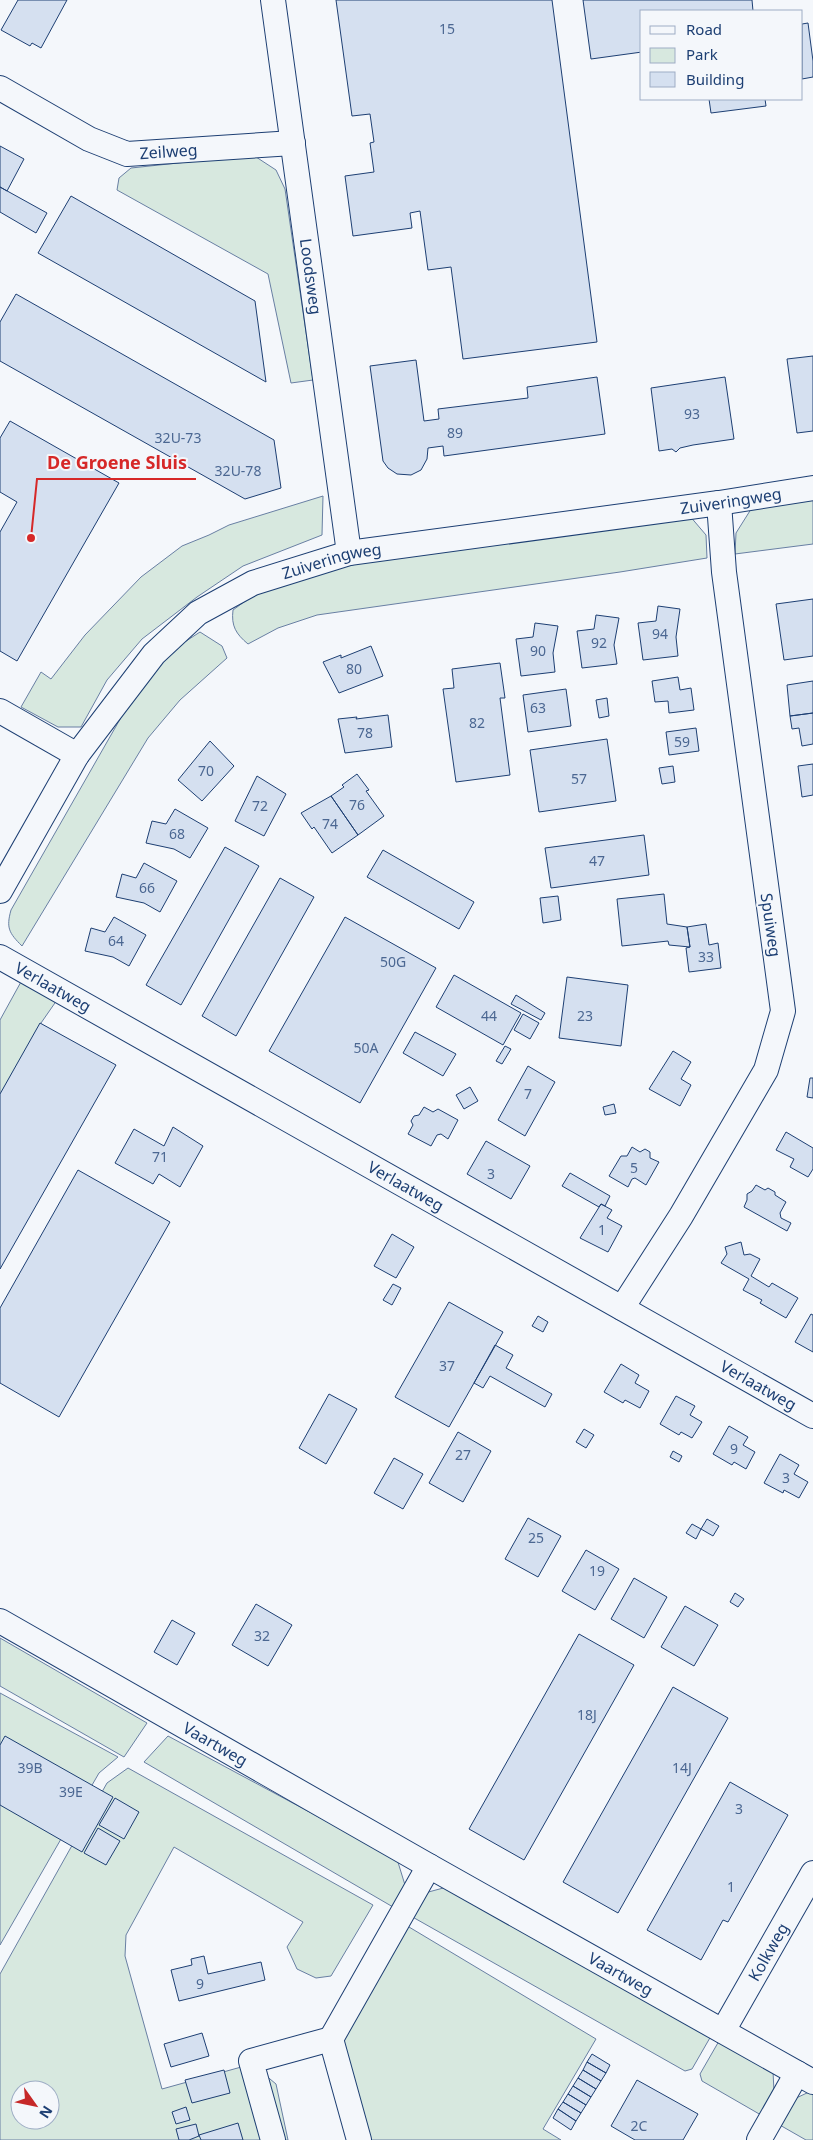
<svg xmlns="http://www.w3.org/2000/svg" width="813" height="2140" font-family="'Noto Sans',sans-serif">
  <rect width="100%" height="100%" fill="#f4f7fb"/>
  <!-- green -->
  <path fill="#d7e8df" stroke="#687fa3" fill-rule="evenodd" d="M253,155L276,170L285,189L313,380L291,383L268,274L117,190L119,178L131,168Z
    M323,496L322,535L243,566L197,597L142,639L107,680L81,727H58L21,707L41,672L51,679L85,635L141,577L182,546L209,535L229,525Z
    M813,498V544L735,554L736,533L753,506Z
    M689,515L706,535L707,558L620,572L317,615L278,628L248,644C236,634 231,626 233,610L259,591L331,564Z
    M200,632L222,646L227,658L180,700L148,738L22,946C9,933 6,928 11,910L131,700L160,658Z
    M22,980L57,1000L41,1023L0,1095V1020Z
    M0,1638L147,1723L124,1757L0,1686Z
    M0,1693L118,1757L99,1773L0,1945Z
    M168,1736L397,1859L405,1885L393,1907L144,1762Z
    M128,1768L373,1905L331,1976L316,1978L297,1969L287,1947L303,1922L174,1847L126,1935L125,1956L162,2089L252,2064L276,2084L288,2140H0V1974L107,1783ZM20,2090H50V2120H20Z
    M447,1887L711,2036L692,2069L685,2071L409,1915L421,1894Z
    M404,1924L596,2039L543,2129L561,2140H370L342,2038Z
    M719,2041L773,2071L774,2092L761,2115L702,2081L700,2074Z
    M809,2092L813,2094V2140H806L778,2124L792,2100Z"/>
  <!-- building -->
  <path fill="#d5e0f0" stroke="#1d3f73" d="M18,0H67L41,48L32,43L30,46L1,30Z
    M336,0H552L597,342L463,359L451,267L428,270L420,211L410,213L412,228L353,236L345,176L374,172L370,143L374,142L370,114L352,116Z
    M583,0H752L753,11H642V52L591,59Z
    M808,23L813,61V77L802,79V24Z
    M709,99H765L766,106L711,113Z
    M0,146L24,159L7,191L0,187Z
    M0,187L47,213L36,233L0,212Z
    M71,196L255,301L266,382L38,253Z
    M16,294L274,440L281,488L245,499L0,361V322Z
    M813,356V431L797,433L787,359Z
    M416,360L424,421L439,419L438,409L528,398L527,387L597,377L605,434L444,456L443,446L428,448L427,459L421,470L411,475L397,474L388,468L383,461L370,366Z
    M725,377L734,439L693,445L680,448L676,452L672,449L659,451L651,388Z
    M10,421L119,483L17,661L0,651V532L17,502L0,492V438Z
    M813,599V656L784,660L776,604Z
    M658,606L680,609L676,637L678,656L643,660L638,623L656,621Z
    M596,615L619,618L614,645L617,664L582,668L577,631L594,629Z
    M535,623L558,626L553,653L555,672L521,676L516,639L533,637Z
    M371,646L383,676L339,693L323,662L341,655V658Z
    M500,663L505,698H500L510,775L456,782L443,689L454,688L452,669Z
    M678,677L680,690L691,688L694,710L669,713L668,701L655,702L652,681Z
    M813,681V713L790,716L787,685Z
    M566,689L571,726L528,732L523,695Z
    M607,698L609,716L599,718L596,700Z
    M813,713V744L802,746L799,728L792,729L790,716Z
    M388,715L392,747L345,753L338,719L357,717L356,719Z
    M696,728L699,751L669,755L666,732Z
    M607,739L616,801L539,812L530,750Z
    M210,741L234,766L202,801L178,780Z
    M813,764V795L802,797L798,766Z
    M673,766L675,782L662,784L659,768Z
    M357,774L369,790L366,791L384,816L358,835L331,796L344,787L342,785Z
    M257,776L286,794L264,836L235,821Z
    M331,796L358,835L332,853L314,827L312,829L301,813Z
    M175,809L208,828L190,858L174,849L146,843L152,821L166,824Z
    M644,835L649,875L551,888L545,848Z
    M225,847L259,866L181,1005L146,985Z
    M383,850L474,902L459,929L367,877Z
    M144,863L177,881L160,912L144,903L116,897L122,874L136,878Z
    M280,878L314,897L236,1036L202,1016Z
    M664,894L667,924L687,927L690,947L669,945L668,941L622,946L617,899Z
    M558,896L561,920L543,923L540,898Z
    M114,917L146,935L129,966L113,957L85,951L91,928L105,932Z
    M345,917L436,968L360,1103L269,1051Z
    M706,924L709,945L718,943L721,968L689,972L686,948L690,947L687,927Z
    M454,975L521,1013L503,1045L436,1007Z
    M567,977L628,985L621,1046L559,1038Z
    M516,995L545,1013L541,1020L511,1004Z
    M523,1014L539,1023L530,1039L514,1030Z
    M40,1023L116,1065L0,1269V1094Z
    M415,1032L456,1054L443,1076L403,1053Z
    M505,1046L511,1049L502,1064L496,1061Z
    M673,1051L691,1062L681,1079L691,1085L680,1106L649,1089Z
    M528,1066L555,1082L525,1136L498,1120Z
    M810,1078H813V1098L807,1097Z
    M470,1087L478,1101L464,1109L456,1095Z
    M614,1104L616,1113L605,1115L603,1107Z
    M424,1107L433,1112L438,1109L458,1120L448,1139L441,1134L437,1135L431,1146L408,1134L413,1125L411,1121L414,1116L419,1115Z
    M173,1127L203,1146L180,1187L159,1174L153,1184L115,1163L134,1129L164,1146Z
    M786,1132L813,1148V1169L808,1177L790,1167L794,1159L776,1150Z
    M486,1141L530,1166L511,1199L467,1174Z
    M632,1147L640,1152L645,1149L650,1152V1158L659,1162L646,1185L635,1178L632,1179L628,1187L609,1176L621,1156H627Z
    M78,1170L170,1222L59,1417L0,1383V1308Z
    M570,1173L610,1196L605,1206L601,1204L599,1207L562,1186Z
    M756,1185L765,1190L768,1188L775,1192V1195L786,1202L780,1213L781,1218L791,1223L787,1231L744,1207L747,1200V1194L752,1191Z
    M601,1204L612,1210L607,1218L622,1226L608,1252L580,1238Z
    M392,1234L414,1247L396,1278L374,1266Z
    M741,1242L744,1255L750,1254L760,1259L751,1276L769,1287L772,1283L798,1298L786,1318L760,1303L762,1300L743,1290L749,1279L721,1263L727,1254L725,1247Z
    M393,1284L401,1288L392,1305L383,1300Z
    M449,1302L503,1332L449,1427L395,1397Z
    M811,1314L813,1315V1352L795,1342Z
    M538,1316L548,1322L543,1332L532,1326Z
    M495,1345L513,1355L506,1368L552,1394L545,1407L490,1376L483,1388L474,1383Z
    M621,1364L639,1375L635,1383L649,1391L640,1408L625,1400L623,1403L604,1392Z
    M329,1394L357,1409L326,1464L299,1448Z
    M676,1396L695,1406L690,1415L702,1422L692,1438L681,1432L679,1435L660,1424Z
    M729,1426L748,1437L743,1445L755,1452L746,1469L734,1462L732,1465L713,1454Z
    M584,1429L594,1435L586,1448L576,1442Z
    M458,1432L491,1451L463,1502L429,1483Z
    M673,1451L682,1456L679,1462L670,1457Z
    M780,1454L799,1465L794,1474L808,1482L799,1498L784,1490L783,1493L764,1483Z
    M394,1458L423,1474L403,1509L374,1493Z
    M528,1518L561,1536L538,1577L505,1559Z
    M707,1519L719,1526L713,1536L701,1529Z
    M692,1524L701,1529L696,1539L686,1533Z
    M586,1550L619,1569L595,1610L562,1591Z
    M634,1578L667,1597L644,1638L611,1619Z
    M735,1593L744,1599L738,1607L730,1602Z
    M256,1604L292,1625L268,1666L232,1645Z
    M685,1606L718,1625L694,1666L661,1647Z
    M172,1620L195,1633L177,1665L154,1652Z
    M579,1634L634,1665L524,1860L469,1829Z
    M673,1687L728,1718L618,1913L563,1882Z
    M5,1736L113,1797L82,1852L0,1805V1745Z
    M730,1782L788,1815L728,1922L723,1920L701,1960L647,1930Z
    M115,1798L139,1812L124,1839L99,1825Z
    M98,1828L120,1841L106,1865L84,1853Z
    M204,1956L208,1974L261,1962L265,1980L179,2001L171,1970L192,1965L191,1959Z
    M202,2033L209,2056L171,2067L164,2044Z
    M592,2054L610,2065L606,2073L587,2062Z
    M587,2062L606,2073L601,2081L583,2070Z
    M224,2070L230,2093L192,2103L185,2080Z
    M583,2070L601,2081L596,2089L578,2078Z
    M578,2078L596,2089L591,2097L573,2086Z
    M637,2080L698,2114L683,2140H635L611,2126Z
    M573,2086L591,2097L586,2105L568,2094Z
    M568,2094L586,2105L581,2113L563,2102Z
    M563,2102L581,2113L576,2121L558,2109Z
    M186,2107L190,2120L176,2124L172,2112Z
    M558,2109L576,2121L571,2130L553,2118Z
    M238,2123L243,2140H201L199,2135Z
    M196,2124L199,2136L189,2140H179L176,2129Z"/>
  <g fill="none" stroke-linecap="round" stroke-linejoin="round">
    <!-- minor casing -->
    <g stroke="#1d3f73" stroke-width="26">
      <g id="minor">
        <path id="s1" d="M273,0L349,553"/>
        <path id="s2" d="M0,88L89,139L127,154L293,143"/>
        <path d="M0,711L77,755"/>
        <path id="s3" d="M0,891L77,755L154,654L198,613L253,583L349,553L719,503L813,488"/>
        <path id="s4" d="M0,957L813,1416"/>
        <path d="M622,1308L681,1216L766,1070L783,1011L724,572L719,503"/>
        <path id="s5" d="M0,1621L429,1866L813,2082"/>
        <path id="s6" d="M723,2031L813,1873"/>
        <path d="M331,2039L429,1866"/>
        <path d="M273,2140L251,2061L331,2039L359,2140"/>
        <path d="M759,2140L797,2073"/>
      </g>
    </g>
    <!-- minor -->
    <use href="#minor" stroke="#f4f7fb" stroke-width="24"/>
  </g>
  <g text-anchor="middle" stroke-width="4" stroke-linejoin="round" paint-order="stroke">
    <!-- number labels -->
    <g font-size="14" fill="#4b6792">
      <text x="447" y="34">15</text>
      <text x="692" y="419">93</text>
      <text x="455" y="438">89</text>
      <text x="178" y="443">32U-73</text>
      <text x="238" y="476">32U-78</text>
      <text x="660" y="639">94</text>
      <text x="599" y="648">92</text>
      <text x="538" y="656">90</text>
      <text x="354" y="674">80</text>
      <text x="538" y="713">63</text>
      <text x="477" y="728">82</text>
      <text x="365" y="738">78</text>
      <text x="682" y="747">59</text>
      <text x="206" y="776">70</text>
      <text x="579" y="784">57</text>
      <text x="357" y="810">76</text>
      <text x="260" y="811">72</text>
      <text x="330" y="829">74</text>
      <text x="177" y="839">68</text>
      <text x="597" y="866">47</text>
      <text x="147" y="893">66</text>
      <text x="116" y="946">64</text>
      <text x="706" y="962">33</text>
      <text x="393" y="967">50G</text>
      <text x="489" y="1021">44</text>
      <text x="585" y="1021">23</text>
      <text x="366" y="1053">50A</text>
      <text x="528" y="1099">7</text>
      <text x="160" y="1162">71</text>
      <text x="634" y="1173">5</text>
      <text x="491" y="1179">3</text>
      <text x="602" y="1235">1</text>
      <text x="447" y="1371">37</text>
      <text x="734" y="1454">9</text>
      <text x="463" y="1460">27</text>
      <text x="786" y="1483">3</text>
      <text x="536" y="1543">25</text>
      <text x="597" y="1576">19</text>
      <text x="262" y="1641">32</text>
      <text x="587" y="1720">18J</text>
      <text x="30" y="1773">39B</text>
      <text x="682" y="1773">14J</text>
      <text x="71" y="1797">39E</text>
      <text x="739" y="1814">3</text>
      <text x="731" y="1892">1</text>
      <text x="200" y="1989">9</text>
      <text x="639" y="2131">2C</text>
    </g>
    <!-- street labels -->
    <g font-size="16" fill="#1d3f73" stroke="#f4f7fb">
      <text dy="6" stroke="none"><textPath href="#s2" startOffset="185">Zeilweg</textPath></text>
      <text dy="6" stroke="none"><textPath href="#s1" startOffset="279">Loodsweg</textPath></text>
      <text dy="6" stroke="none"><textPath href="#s3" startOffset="892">Zuiveringweg</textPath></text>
      <text dy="6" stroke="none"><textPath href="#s3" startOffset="488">Zuiveringweg</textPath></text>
      <text transform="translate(771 925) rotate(82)" y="6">Spuiweg</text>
      <text dy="6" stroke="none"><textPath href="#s4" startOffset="61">Verlaatweg</textPath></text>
      <text dy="6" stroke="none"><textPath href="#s4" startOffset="466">Verlaatweg</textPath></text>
      <text dy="6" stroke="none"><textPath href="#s4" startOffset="871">Verlaatweg</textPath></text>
      <text dy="6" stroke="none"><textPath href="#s5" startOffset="248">Vaartweg</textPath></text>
      <text dy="6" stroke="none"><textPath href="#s6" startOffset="91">Kolkweg</textPath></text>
      <text dy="6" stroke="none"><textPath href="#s5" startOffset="714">Vaartweg</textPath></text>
    </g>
  </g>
  <!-- callouts -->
  <path fill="none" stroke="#d62828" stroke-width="2" d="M31 538L37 479H196"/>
  <circle fill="#d62828" stroke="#f4f7fb" stroke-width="2" cx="31" cy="538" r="5"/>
  <g font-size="18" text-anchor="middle" font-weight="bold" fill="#d62828" stroke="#f4f7fb" stroke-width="4" stroke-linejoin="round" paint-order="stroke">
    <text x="117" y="469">De Groene Sluis</text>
  </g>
  <!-- legend -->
  <rect x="640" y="10" width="162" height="90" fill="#f4f7fb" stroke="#9eadc5"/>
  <rect x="650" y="26" width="25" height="8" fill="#f4f7fb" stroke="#9eadc5"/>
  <text x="686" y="35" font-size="15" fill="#1d3f73">Road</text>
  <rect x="650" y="48" width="25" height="15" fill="#d7e8df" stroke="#9eadc5"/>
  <text x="686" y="60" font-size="15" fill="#1d3f73">Park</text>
  <rect x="650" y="72" width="25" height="15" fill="#d5e0f0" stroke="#9eadc5"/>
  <text x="686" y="85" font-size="15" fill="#1d3f73">Building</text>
  <!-- north arrow -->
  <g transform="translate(35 2105) rotate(123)"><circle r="24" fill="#f4f7fb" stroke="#9eadc5"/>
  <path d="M0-4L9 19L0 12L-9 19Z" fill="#c62828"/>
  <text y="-8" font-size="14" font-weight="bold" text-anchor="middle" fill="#1d3f73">N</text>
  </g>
</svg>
